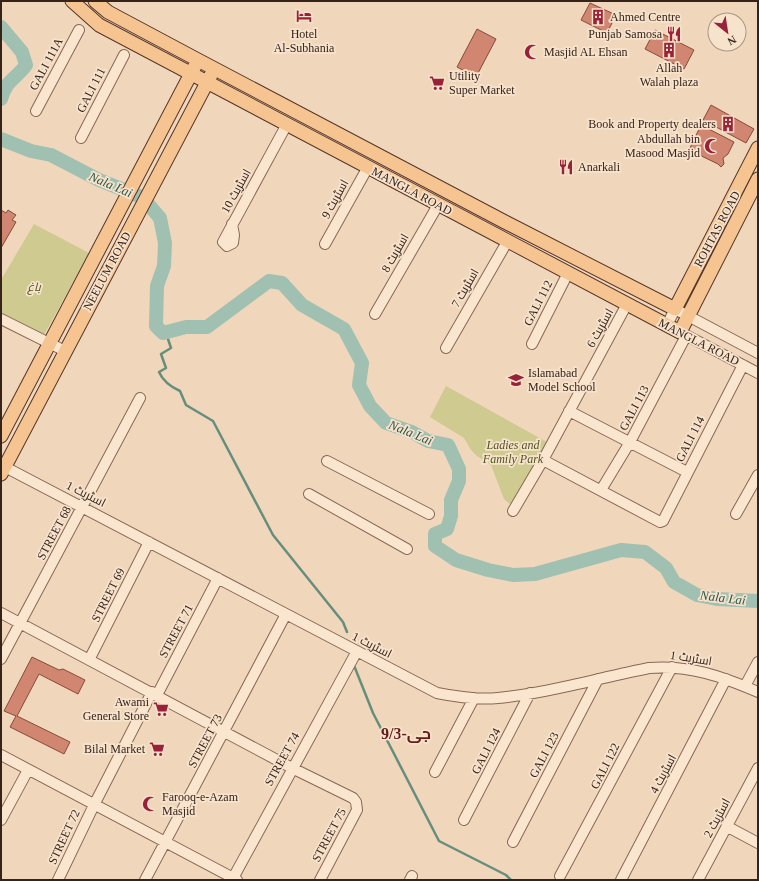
<svg xmlns="http://www.w3.org/2000/svg" width="759" height="881" font-family="'Times New Roman',Cairo,serif">
  <rect width="100%" height="100%" fill="#f0d7bc"/>
  <!-- green -->
  <path fill="#ceca90" d="M34,224L89,253L44,335L1,313V280Z
    M446,386L547,442L512,506L504,499L491,465L477,456L471,450L464,438L430,417Z"/>
  <g fill="none" stroke-linecap="round" stroke-linejoin="round">
    <!-- stream -->
    <path stroke="#678e7d" stroke-width="2.5" d="M166,333L171,348L161,354L166,368L159,372C163,381 171,387 180,391L186,405L213,421L273,535L343,622L347,632
      M353,663L373,713L439,841L506,875L511,880"/>
    <!-- river -->
    <path stroke="#a0c0b1" stroke-width="14" d="M1,27L22,52L26,65C16,79 6,80 1,99
      M1,139L31,151L51,155L99,180L139,196L148,204L160,218L165,243L164,266L157,286L156,326L163,333L186,327H207L269,281L282,283L302,305L344,329L362,363L359,385L370,406L386,423L412,432L428,441L448,445L459,469V481L451,500V516L447,529L435,534V546L456,560L488,570L513,575L535,574L621,550L645,552L666,568L674,582L697,595L717,599L758,601"/>
  </g>
  <!-- building -->
  <path fill="#d08670" stroke="#884a3a" d="M590,3L616,15L607,33L581,20Z
    M477,29L496,39L476,77L457,67Z
    M655,30L694,50L684,69L645,49Z
    M711,105L754,129L746,143L703,120Z
    M701,125L734,142L728,154L723,158L724,164L721,167L718,164L689,150Z
    M1,210L6,213L8,210L16,215L12,220L16,222L1,248Z
    M32,657L59,670L63,669L85,680L78,694L39,674L17,716L70,742L64,754L10,727L16,716L4,711Z"/>
  <g fill="none" stroke-linecap="round" stroke-linejoin="round">
    <!-- minor casing -->
    <g stroke="#886755" stroke-width="12">
      <path id="minor" d="M36,111L79,30
        M81,138L124,55
        M232,224L234,235L233,243L227,246L223,242L287,124
        M325,244L368,167
        M375,314L438,205
        M1,319L65,351
        M667,325L675,309L758,353
        M682,333L758,373
        M532,344L568,273
        M446,348L507,242
        M569,411L687,472
        M543,460L660,522L663,521L743,365
        M327,461L429,514
        M5,467L437,693C457,697 478,700 498,698C549,693 599,678 649,668C690,665 721,676 758,692
        M601,490L630,442L686,336
        M309,494L407,549
        M513,511L543,460L627,304
        M736,514L758,475
        M1,613L292,768L353,798L356,802L357,810L320,880
        M1,659L140,398
        M89,660L149,542
        M745,686L758,662
        M157,695L218,578
        M1,755L237,880
        M435,772L474,698
        M1,820L28,770
        M464,820L530,693
        M728,827L758,843
        M513,842L598,679
        M560,876L672,667
        M58,880L94,805L152,692
        M145,880L286,614
        M232,880L357,651
        M410,880L412,876
        M621,880L726,679
        M698,880L758,768"/>
    </g>
    <!-- major casing -->
    <g stroke="#55362a" stroke-width="15">
      <path id="major" d="M72,1L99,25L680,332L758,179
        M95,1L108,12L198,60L505,222L675,309L758,148
        M1,436L195,66
        M1,474L211,75"/>
    </g>
    <!-- minor -->
    <use href="#minor" stroke="#fae6cf" stroke-width="10"/>
    <!-- major -->
    <use href="#major" stroke="#f6c490" stroke-width="13"/>
  </g>
  <!-- icons -->
  <defs>
    <g id="hotel-bare" transform="scale(1.2)"><path d="M-6-4.5h1.5V1H6V5H4.5V3h-9V5H-6ZM-4 0a1.8 1.8 0 1 1 3.6 0ZM.5 0V-2.5h3Q6-2.5 6 0Z" fill="#992239" stroke="#f7e2cc" stroke-width="2.5" paint-order="stroke"/></g>
    <g id="building-bare" transform="scale(1.2)"><path d="M-4-6H4V6H1V3H-1V6H-4ZM-2.5-4.3h1.7v1.8h-1.7ZM.8-4.3h1.7v1.8H.8ZM-2.5-1h1.7V.8h-1.7ZM.8-1h1.7V.8H.8Z" fill="#992239" stroke="#f7e2cc" stroke-width="2.5" paint-order="stroke"/></g>
    <g id="restaurant-bare" transform="scale(1.2)"><path d="M-5-6h1v4h1v-4h1v4h1v-4h1v5L-1.5 .5V6h-2V.5L-5-1ZM5-6V6H3V1.5H1.5Q1.5-4 5-6Z" fill="#992239" stroke="#f7e2cc" stroke-width="2.5" paint-order="stroke"/></g>
    <g id="mosque-bare" transform="scale(1.2)"><path d="M3.5-4.9A6 6 0 1 0 3.5 4.9A5 5 0 1 1 3.5-4.9Z" fill="#992239" stroke="#f7e2cc" stroke-width="2.5" paint-order="stroke"/></g>
    <g id="supermarket-bare" transform="scale(1.2)"><path d="M-6-5.5h2.5l.6 2H6L4.5 2H-2.5L-4.4-4H-6ZM-1.5 3.2a1.3 1.3 0 1 0 .1 0ZM3 3.2a1.3 1.3 0 1 0 .1 0Z" fill="#992239" stroke="#f7e2cc" stroke-width="2.5" paint-order="stroke"/></g>
    <g id="school-bare" transform="scale(1.2)"><path d="M0-5L7-2L0 1L-7-2ZM-4 1L0 2.5L4 1V4Q0 6-4 4Z" fill="#992239" stroke="#f7e2cc" stroke-width="2.5" paint-order="stroke"/></g>
  </defs>
  <g fill-rule="evenodd">
    <use href="#hotel-bare" x="304" y="16"/>
    <use href="#building-bare" x="598" y="17"/>
    <use href="#restaurant-bare" x="674" y="34"/>
    <use href="#building-bare" x="669" y="50"/>
    <use href="#mosque-bare" x="532" y="52"/>
    <use href="#supermarket-bare" x="437" y="83"/>
    <use href="#building-bare" x="728" y="124"/>
    <use href="#mosque-bare" x="712" y="146"/>
    <use href="#restaurant-bare" x="566" y="167"/>
    <use href="#school-bare" x="516" y="380"/>
    <use href="#supermarket-bare" x="161" y="709"/>
    <use href="#supermarket-bare" x="157" y="749"/>
    <use href="#mosque-bare" x="150" y="804"/>
  </g>
  <g text-anchor="middle" stroke-width="3.5" stroke-linejoin="round" paint-order="stroke">
    <!-- poi labels -->
    <g font-size="12" fill="#36231a" stroke="#f7e2cc" text-anchor="start">
      <text x="610" y="21">Ahmed Centre</text>
      <text x="304" y="38" text-anchor="middle">Hotel<tspan x="304" dy="14">Al-Subhania</tspan></text>
      <text x="662" y="38" text-anchor="end">Punjab Samosa</text>
      <text x="544" y="56">Masjid AL Ehsan</text>
      <text x="669" y="72" text-anchor="middle">Allah<tspan x="669" dy="14">Walah plaza</tspan></text>
      <text x="449" y="80">Utility<tspan x="449" dy="14">Super Market</tspan></text>
      <text x="716" y="128" text-anchor="end">Book and Property dealers</text>
      <text x="700" y="143" text-anchor="end">Abdullah bin<tspan x="700" dy="14">Masood Masjid</tspan></text>
      <text x="578" y="171">Anarkali</text>
      <text x="528" y="377">Islamabad<tspan x="528" dy="14">Model School</tspan></text>
      <text x="149" y="706" text-anchor="end">Awami<tspan x="149" dy="14">General Store</tspan></text>
      <text x="145" y="753" text-anchor="end">Bilal Market</text>
      <text x="162" y="801">Farooq-e-Azam<tspan x="162" dy="14">Masjid</tspan></text>
    </g>
    <!-- street labels -->
    <g font-size="12" fill="#36231a" stroke="#f7e2cc">
      <text transform="translate(46 64) rotate(-62)" y="4">GALI 111A</text>
      <text transform="translate(91 90) rotate(-63)" y="4">GALI 111</text>
      <text transform="translate(236 191) rotate(-61)" y="4">اسٹریٹ 10</text>
      <text transform="translate(412 191) rotate(28)" y="4">MANGLA ROAD</text>
      <text transform="translate(335 199) rotate(-61)" y="4">اسٹریٹ 9</text>
      <text transform="translate(717 229) rotate(-62)" y="4">ROHTAS ROAD</text>
      <text transform="translate(395 253) rotate(-60)" y="4">اسٹریٹ 8</text>
      <text transform="translate(107 271) rotate(-62)" y="4">NEELUM ROAD</text>
      <text transform="translate(465 288) rotate(-60)" y="4">اسٹریٹ 7</text>
      <text transform="translate(538 303) rotate(-63)" y="4">GALI 112</text>
      <text transform="translate(600 328) rotate(-61)" y="4">اسٹریٹ 6</text>
      <text transform="translate(699 342) rotate(27)" y="4">MANGLA ROAD</text>
      <text transform="translate(634 408) rotate(-62)" y="4">GALI 113</text>
      <text transform="translate(690 439) rotate(-63)" y="4">GALI 114</text>
      <text transform="translate(86 494) rotate(27)" y="4">اسٹریٹ 1</text>
      <text transform="translate(54 533) rotate(-62)" y="4">STREET 68</text>
      <text transform="translate(108 595) rotate(-63)" y="4">STREET 69</text>
      <text transform="translate(176 631) rotate(-62)" y="4">STREET 71</text>
      <text transform="translate(372 645) rotate(27)" y="4">اسٹریٹ 1</text>
      <text transform="translate(691 658) rotate(9)" y="4">اسٹریٹ 1</text>
      <text transform="translate(205 741) rotate(-62)" y="4">STREET 73</text>
      <text transform="translate(486 751) rotate(-63)" y="4">GALI 124</text>
      <text transform="translate(544 755) rotate(-62)" y="4">GALI 123</text>
      <text transform="translate(282 759) rotate(-61)" y="4">STREET 74</text>
      <text transform="translate(605 766) rotate(-63)" y="4">GALI 122</text>
      <text transform="translate(663 774) rotate(-62)" y="4">اسٹریٹ 4</text>
      <text transform="translate(717 818) rotate(-62)" y="4">اسٹریٹ 2</text>
      <text transform="translate(329 835) rotate(-62)" y="4">STREET 75</text>
      <text transform="translate(64 837) rotate(-65)" y="4">STREET 72</text>
    </g>
    <!-- park labels -->
    <g font-size="12" font-style="italic" fill="#505320" stroke="#f7e2cc">
      <text x="34" y="291">باغ</text>
      <text x="513" y="449">Ladies and<tspan x="513" dy="14">Family Park</tspan></text>
    </g>
    <!-- water labels -->
    <g font-size="13" font-style="italic" fill="#29574b" stroke="#f7e2cc">
      <text transform="translate(111 184) rotate(23)" y="5">Nala Lai</text>
      <text transform="translate(411 432) rotate(22)" y="5">Nala Lai</text>
      <text transform="translate(723 597) rotate(7)" y="5">Nala Lai</text>
    </g>
    <!-- district labels -->
    <g font-size="16" font-weight="bold" fill="#651a18" stroke="#f7e2cc">
      <text x="406" y="739">جی-9/3</text>
    </g>
  </g>
  <!-- border -->
  <rect width="759" height="881" fill="none" stroke="#36231a" stroke-width="4"/>
  <!-- north arrow -->
  <g transform="translate(727 32) rotate(150)"><circle r="19" fill="#f7e2cc" stroke="#aa9685"/>
  <path d="M0-3L7 15L0 10L-7 15Z" fill="#992239"/>
  <text y="-6" font-size="11" font-weight="bold" text-anchor="middle" fill="#36231a">N</text>
  </g>
</svg>
